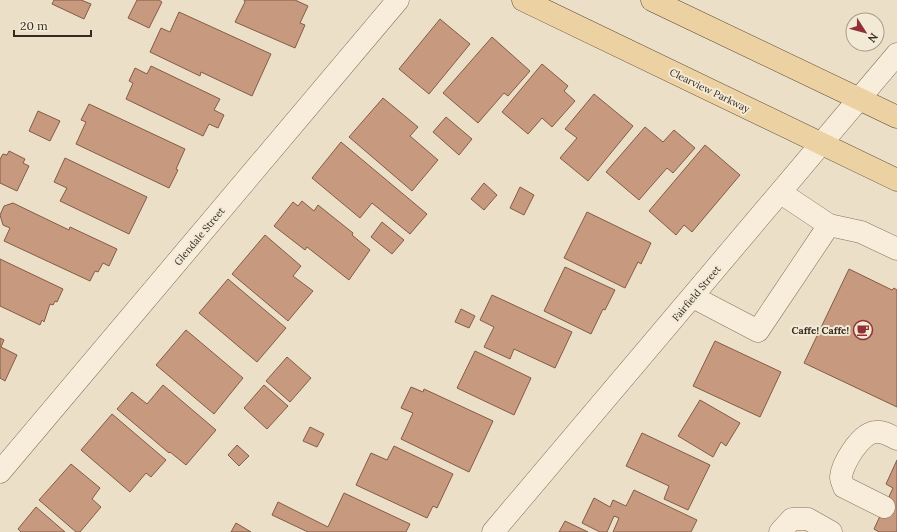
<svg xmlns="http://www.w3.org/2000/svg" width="897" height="532" font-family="Lora,serif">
  <rect width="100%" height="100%" fill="#ecdfc7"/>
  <!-- building -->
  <path fill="#c79a7f" stroke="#845b45" d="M54,0H81L91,4L84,19L52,4Z
    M137,0H159L162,2L149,28L128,18Z
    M244,0H295L308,6L300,23L305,25L295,48L235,22L245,2Z
    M179,12L271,54L252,96L201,72L200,76L150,52L161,28L170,32Z
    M440,19L470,44L429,94L399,69Z
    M492,37L530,71L508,96L504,93L478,123L443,93Z
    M542,64L568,86L564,91L575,101L552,127L542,118L528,134L502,112Z
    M151,66L220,99L214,110L224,115L218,128L209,124L203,136L126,99L133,83L129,81L135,68L147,74Z
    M594,94L633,126L588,181L560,158L577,138L565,129Z
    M383,98L418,127L410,136L438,160L412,191L349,137Z
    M89,104L185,149L176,169L178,170L169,188L76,144L86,122L81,120Z
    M38,111L60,121L50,141L29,131Z
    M446,117L472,139L459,155L433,132Z
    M645,127L663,142L674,130L695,148L673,173L667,168L639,200L606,172Z
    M341,142L427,214L410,234L372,203L360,218L312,178Z
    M705,145L740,175L692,232L684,225L676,235L649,211Z
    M9,151L25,159L23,163L29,166L17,191L0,183V159L3,154L7,155Z
    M65,158L147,197L129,234L60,201L67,188L54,182Z
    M484,183L497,195L484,210L471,199Z
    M520,187L534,195L524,215L510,208Z
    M302,201L314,211L318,205L353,233L352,235L370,250L349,280L307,247L305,250L274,226L293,202L298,206Z
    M13,203L69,230L70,227L117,249L109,266L103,263L98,272L95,271L90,281L4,241L10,228L3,225L0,215L4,206Z
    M587,212L651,243L641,264L638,262L625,288L564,258Z
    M382,222L404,240L392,254L371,237Z
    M265,235L301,266L293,276L313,291L288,321L232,274Z
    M0,259L63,289L57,302L55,301L53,305L50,304L44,322L42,320L40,325L0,306Z
    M565,267L615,290L605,310L603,309L591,334L544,311Z
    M849,269L892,290L894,288L897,290V407L804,363Z
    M228,279L286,328L257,362L199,313Z
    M492,295L572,332L555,368L514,349L510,359L484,347L494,327L480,320Z
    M461,309L475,316L469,328L455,322Z
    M186,330L243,378L214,414L156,365Z
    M0,338L4,340L1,347L17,355L5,381L0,378Z
    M715,341L781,372L760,417L693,386Z
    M475,351L531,378L514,415L457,388Z
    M287,357L311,378L290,402L266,381Z
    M163,385L216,430L186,465L170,452L169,453L117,409L132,392L147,404Z
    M264,385L288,406L267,429L244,408Z
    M411,387L423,392L424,389L493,421L469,472L401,439L413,413L401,408Z
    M700,400L740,423L726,446L721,442L713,457L678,436Z
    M112,414L166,460L151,477L146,473L130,492L81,450Z
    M310,427L324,434L317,447L303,441Z
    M642,433L710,465L688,510L664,499L669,486L626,466Z
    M237,445L249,456L239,466L228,455Z
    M394,446L453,474L437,508L433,506L427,518L356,485L371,453L387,460Z
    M897,460V532H879L874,529L893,488L886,484Z
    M71,464L100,488L92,499L101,507L80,532H76L39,500Z
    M634,490L697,520L691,532H613L619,518L614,516L607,532H600L582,523L594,498L610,507L613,500L626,506Z
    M344,493L410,524L406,532H308L272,515L278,502L328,527Z
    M36,507L65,532H21L18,529Z
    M565,521L588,532H559Z
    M236,523L251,532H231Z"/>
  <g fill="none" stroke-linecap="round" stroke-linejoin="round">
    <!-- minor casing -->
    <g stroke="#86715d" stroke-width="23">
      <path id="minor" d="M829,225L861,232L897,249
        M693,297L758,331L829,225L781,193
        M0,472L398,0
        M884,507L844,487C843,484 841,480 841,477C842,464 861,432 876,432C884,431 890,436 897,439
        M493,532L897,54
        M780,532L792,519H808L831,532"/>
    </g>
    <!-- major casing -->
    <g stroke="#544031" stroke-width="23">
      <path id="major" d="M523,0L897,180
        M652,0L897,117"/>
    </g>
    <!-- minor -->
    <use href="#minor" stroke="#f7edda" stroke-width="22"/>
    <!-- major -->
    <use href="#major" stroke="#ecd1a2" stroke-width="22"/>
  </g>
  <!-- icons -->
  <defs>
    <g id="cafe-ring" transform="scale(1)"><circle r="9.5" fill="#f3ead6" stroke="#913136" stroke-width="1.5"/><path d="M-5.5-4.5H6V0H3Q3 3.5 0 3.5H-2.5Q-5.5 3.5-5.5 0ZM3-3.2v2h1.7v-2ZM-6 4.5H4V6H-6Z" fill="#913136"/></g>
  </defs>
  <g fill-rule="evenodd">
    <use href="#cafe-ring" x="863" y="330"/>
  </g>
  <g text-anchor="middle" stroke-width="4" stroke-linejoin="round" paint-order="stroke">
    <!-- street labels -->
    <g font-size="10" fill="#372a20" stroke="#f3ead6">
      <text transform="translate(710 90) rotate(26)" y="4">Clearview Parkway</text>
      <text transform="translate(199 236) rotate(-50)" y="4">Glendale Street</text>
      <text transform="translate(696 293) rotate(-50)" y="4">Fairfield Street</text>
    </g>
    <!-- poi labels -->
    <g font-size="10" font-weight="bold" fill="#372a20" stroke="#f3ead6" text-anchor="end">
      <text x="849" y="334">Caffe! Caffe!</text>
    </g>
  </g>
  <!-- north arrow -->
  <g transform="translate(865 32) rotate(126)"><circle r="19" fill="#f3ead6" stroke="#a89d8d"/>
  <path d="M0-3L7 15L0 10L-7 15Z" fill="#913136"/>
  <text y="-6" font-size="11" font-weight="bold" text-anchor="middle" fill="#372a20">N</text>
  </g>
  <!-- scale -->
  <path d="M14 30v6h77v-6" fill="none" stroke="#372a20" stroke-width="2"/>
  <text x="20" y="30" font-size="12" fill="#372a20" stroke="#f3ead6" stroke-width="3" paint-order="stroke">20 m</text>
</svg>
